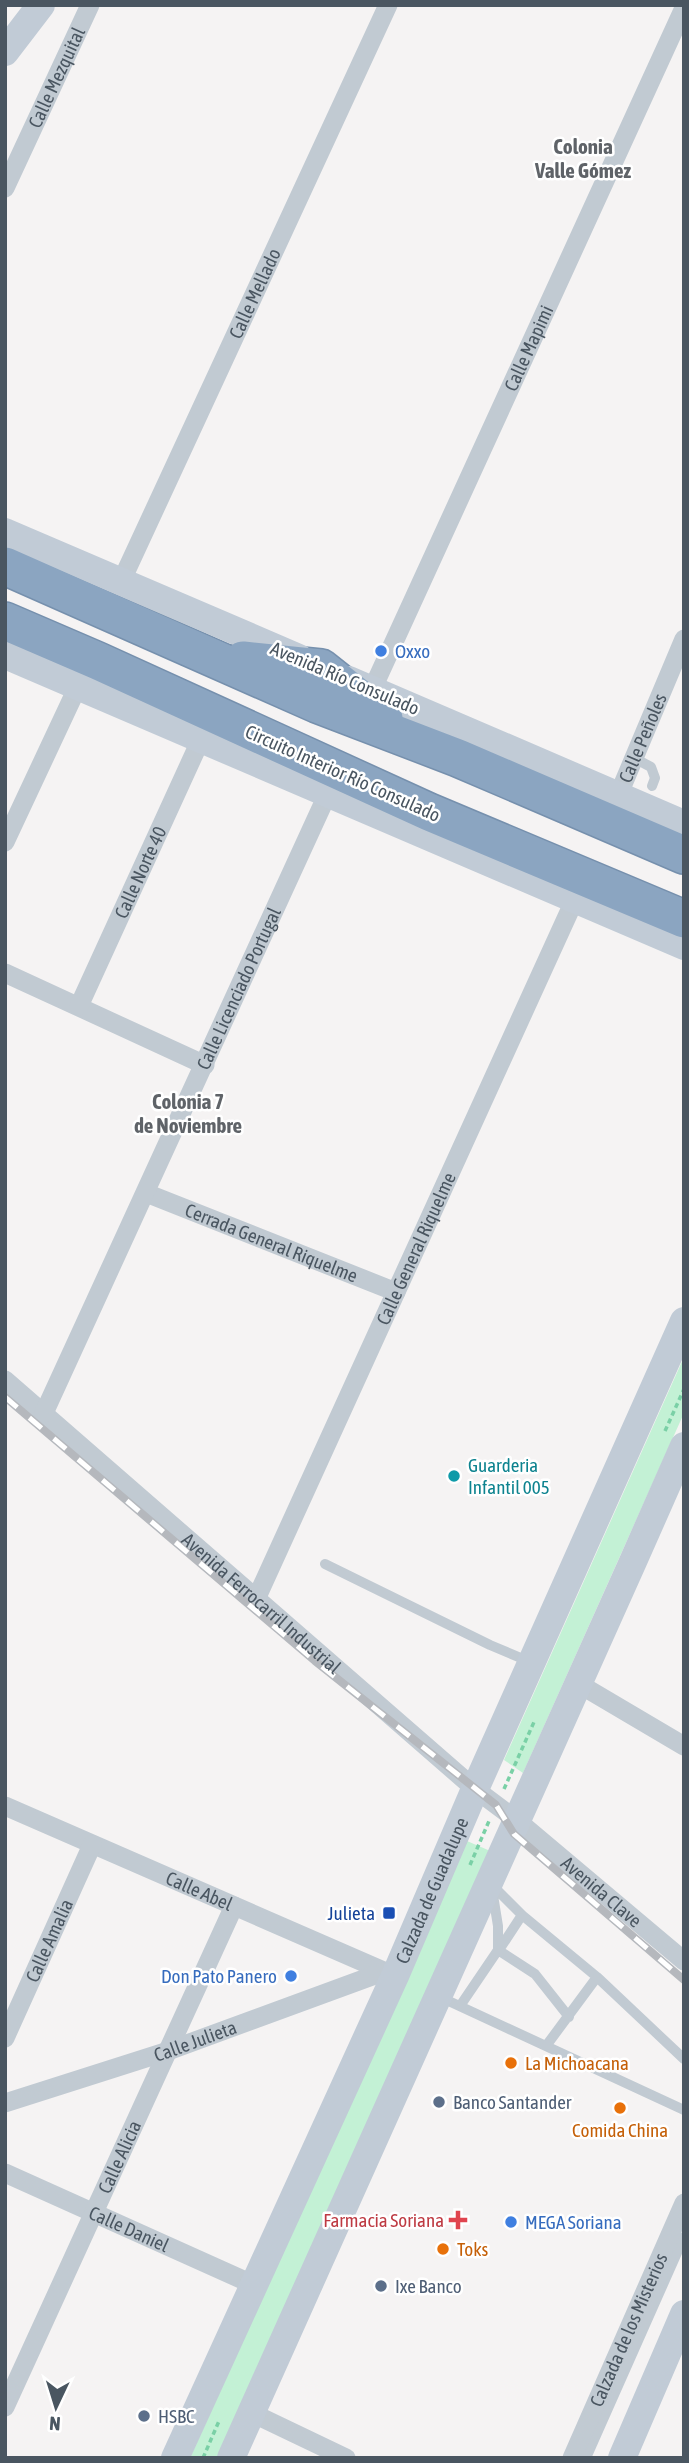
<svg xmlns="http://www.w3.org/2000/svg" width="689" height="2463" font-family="'Asap Condensed',sans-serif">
  <rect width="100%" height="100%" fill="#f5f3f3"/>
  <!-- green -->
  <path fill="#c3f1d5" d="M684,1357V1413L523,1773L504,1760Z
    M467,1841L495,1853L218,2458H190Z"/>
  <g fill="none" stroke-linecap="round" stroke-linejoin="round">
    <!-- highway casing -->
    <g stroke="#7690ad" stroke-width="40">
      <path id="highway" d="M5,566L317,704L458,758L684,855
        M5,621L98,661L429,812L684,919
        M243,660L321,668L384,718"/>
    </g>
    <!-- path -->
    <path stroke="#7ad0a6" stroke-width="3.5" stroke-dasharray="5 3.5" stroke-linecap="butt" d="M665,1431L684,1389
      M504,1789L534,1722
      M470,1865L489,1821
      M203,2458L219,2421"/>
    <!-- lane -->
    <path stroke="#c1cad2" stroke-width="10" d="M634,758L651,767L655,778L652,786
      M325,1564L490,1645L528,1661
      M493,1886L522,1915L597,1977L684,2059
      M493,1895L498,1926V1950
      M499,1950L522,1915
      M440,1997L684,2110
      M460,2006L498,1950L535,1974L569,2017
      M546,2046L597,1977
      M586,2458L684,2237"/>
    <!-- street -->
    <g stroke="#c1cad2" stroke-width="19">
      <path id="s1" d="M5,188L90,5"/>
      <path id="s2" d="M121,582L388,5"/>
      <path id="s3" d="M372,690L684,8"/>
      <path id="s4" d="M618,796L684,639"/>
      <path d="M5,842L78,686"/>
      <path d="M5,973L205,1065"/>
      <path id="s5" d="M79,1006L201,739"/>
      <path id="s6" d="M146,1193L396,1292"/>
      <path id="s7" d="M5,1380L475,1789L519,1822L684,1961"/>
      <path id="s8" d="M44,1413L328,793"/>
      <path id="s9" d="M257,1597L575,899"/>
      <path d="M579,1684L684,1746"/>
      <path id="s10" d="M5,1806L395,1976"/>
      <path id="s11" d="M5,2038L92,1845"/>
      <path id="s12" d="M5,2103L165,2052L383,1972"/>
      <path id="s13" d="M5,2173L252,2284"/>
      <path id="s14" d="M5,2407L234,1906"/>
      <path d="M252,2413L346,2458"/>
      <path id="s15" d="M572,2458L684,2203"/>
    </g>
    <!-- secondary -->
    <g stroke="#c1cbd6" stroke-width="28">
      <path d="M5,52L41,5"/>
      <path d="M5,532L299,658"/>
      <path d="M5,655L684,946"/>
      <path d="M349,680L684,824"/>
      <path id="s16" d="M175,2458L395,1976L475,1789L684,1321"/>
      <path d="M231,2458C384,2121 535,1784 684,1446"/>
      <path d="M622,2458L684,2314"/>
    </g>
    <!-- highway -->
    <use href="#highway" stroke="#8ba5c1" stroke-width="37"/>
    <!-- rail casing -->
    <g stroke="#b5b8bd" stroke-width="8">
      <path id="rail" d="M5,1397L315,1661L496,1805L514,1834L684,1980"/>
    </g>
    <!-- rail -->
    <use href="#rail" stroke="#fff" stroke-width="5" stroke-dasharray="16" stroke-linecap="butt"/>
  </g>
  <!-- markers -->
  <g fill="#3f7fe0" stroke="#fff" stroke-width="2.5">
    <circle cx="381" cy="651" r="7"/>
    <circle cx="291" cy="1976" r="7"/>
    <circle cx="511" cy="2222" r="7"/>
  </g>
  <circle fill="#0f9aa8" stroke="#fff" stroke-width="2.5" cx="454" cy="1476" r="7"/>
  <rect fill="#1a4fb4" stroke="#fff" stroke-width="2.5" x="382" y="1906" width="14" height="14" rx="3.5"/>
  <g fill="#e8710a" stroke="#fff" stroke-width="2.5">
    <circle cx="511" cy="2063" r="7"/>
    <circle cx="620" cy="2108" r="7"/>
    <circle cx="443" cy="2249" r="7"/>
  </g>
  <g fill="#5c6f8a" stroke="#fff" stroke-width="2.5">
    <circle cx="439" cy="2102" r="7"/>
    <circle cx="381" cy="2286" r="7"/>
    <circle cx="144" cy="2416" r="7"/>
  </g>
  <path fill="#e0444e" stroke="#fff" stroke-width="2.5" d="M454.5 2209.5h7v7h7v7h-7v7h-7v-7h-7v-7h7z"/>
  <g text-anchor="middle" stroke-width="5" stroke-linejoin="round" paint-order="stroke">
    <!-- street labels -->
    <g font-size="19" fill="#4a5661" stroke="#fff">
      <text dy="7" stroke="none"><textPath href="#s1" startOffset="122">Calle Mezquital</textPath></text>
      <text dy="7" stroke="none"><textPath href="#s2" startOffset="318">Calle Mellado</textPath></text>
      <text dy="7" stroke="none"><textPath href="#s3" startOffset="376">Calle Mapimi</textPath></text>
      <text transform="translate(345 678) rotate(23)" y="7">Avenida Río Consulado</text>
      <text dy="7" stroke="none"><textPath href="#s4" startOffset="63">Calle Peñoles</textPath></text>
      <text transform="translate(343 773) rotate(24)" y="7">Circuito Interior Río Consulado</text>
      <text dy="7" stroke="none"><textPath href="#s5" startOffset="147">Calle Norte 40</textPath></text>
      <text dy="7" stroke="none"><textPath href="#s8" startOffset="467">Calle Licenciado Portugal</textPath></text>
      <text dy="7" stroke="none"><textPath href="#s6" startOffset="135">Cerrada General Riquelme</textPath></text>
      <text dy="7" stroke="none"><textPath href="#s9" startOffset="383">Calle General Riquelme</textPath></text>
      <text dy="7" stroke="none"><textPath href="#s7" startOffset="340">Avenida Ferrocarril Industrial</textPath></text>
      <text dy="7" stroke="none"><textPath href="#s16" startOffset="623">Calzada de Guadalupe</textPath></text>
      <text dy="7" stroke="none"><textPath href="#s10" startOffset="212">Calle Abel</textPath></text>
      <text dy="7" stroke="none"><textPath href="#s7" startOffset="786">Avenida Clave</textPath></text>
      <text dy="7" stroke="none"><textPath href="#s11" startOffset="107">Calle Amalia</textPath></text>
      <text dy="7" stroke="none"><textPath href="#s12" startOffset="200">Calle Julieta</textPath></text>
      <text dy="7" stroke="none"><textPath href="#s14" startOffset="275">Calle Alicia</textPath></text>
      <text dy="7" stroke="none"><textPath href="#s13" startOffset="136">Calle Daniel</textPath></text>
      <text dy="7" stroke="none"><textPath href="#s15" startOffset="140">Calzada de los Misterios</textPath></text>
    </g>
    <!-- shop labels -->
    <g font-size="19" fill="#366cbe" stroke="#fff" text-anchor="start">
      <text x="395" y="658">Oxxo</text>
      <text x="277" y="1983" text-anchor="end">Don Pato Panero</text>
      <text x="525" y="2229">MEGA Soriana</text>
    </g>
    <!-- culture labels -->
    <g font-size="19" fill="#0d838f" stroke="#fff" text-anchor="start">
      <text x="468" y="1472">Guarderia<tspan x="468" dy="22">Infantil 005</tspan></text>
    </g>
    <!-- transit labels -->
    <g font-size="19" fill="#164399" stroke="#fff" text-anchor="end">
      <text x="375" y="1920">Julieta</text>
    </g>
    <!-- food labels -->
    <g font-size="19" fill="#c56008" stroke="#fff" text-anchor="start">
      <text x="525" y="2070">La Michoacana</text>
      <text x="620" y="2137" text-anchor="middle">Comida China</text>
      <text x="457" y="2256">Toks</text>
    </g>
    <!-- service labels -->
    <g font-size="19" fill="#4e5e75" stroke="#fff" text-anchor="start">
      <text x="453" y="2109">Banco Santander</text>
      <text x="395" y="2293">Ixe Banco</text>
      <text x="158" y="2423">HSBC</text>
    </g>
    <!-- health labels -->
    <g font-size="19" fill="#be3a42" stroke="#fff" text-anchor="end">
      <text x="444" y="2227">Farmacia Soriana</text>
    </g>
    <!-- neighbourhood labels -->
    <g font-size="21" font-weight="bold" fill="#5f6368" stroke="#fff">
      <text x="583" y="154">Colonia<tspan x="583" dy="24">Valle Gómez</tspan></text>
      <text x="188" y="1109">Colonia 7<tspan x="188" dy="24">de Noviembre</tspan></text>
    </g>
  </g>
  <!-- border -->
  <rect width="689" height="2463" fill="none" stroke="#4a5661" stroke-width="14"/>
  <!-- north arrow -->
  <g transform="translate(56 2407) rotate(184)" stroke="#ffffff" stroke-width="5" paint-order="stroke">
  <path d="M0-5L12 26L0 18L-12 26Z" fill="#4a5661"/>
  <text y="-10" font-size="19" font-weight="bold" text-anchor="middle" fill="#4a5661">N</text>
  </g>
</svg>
